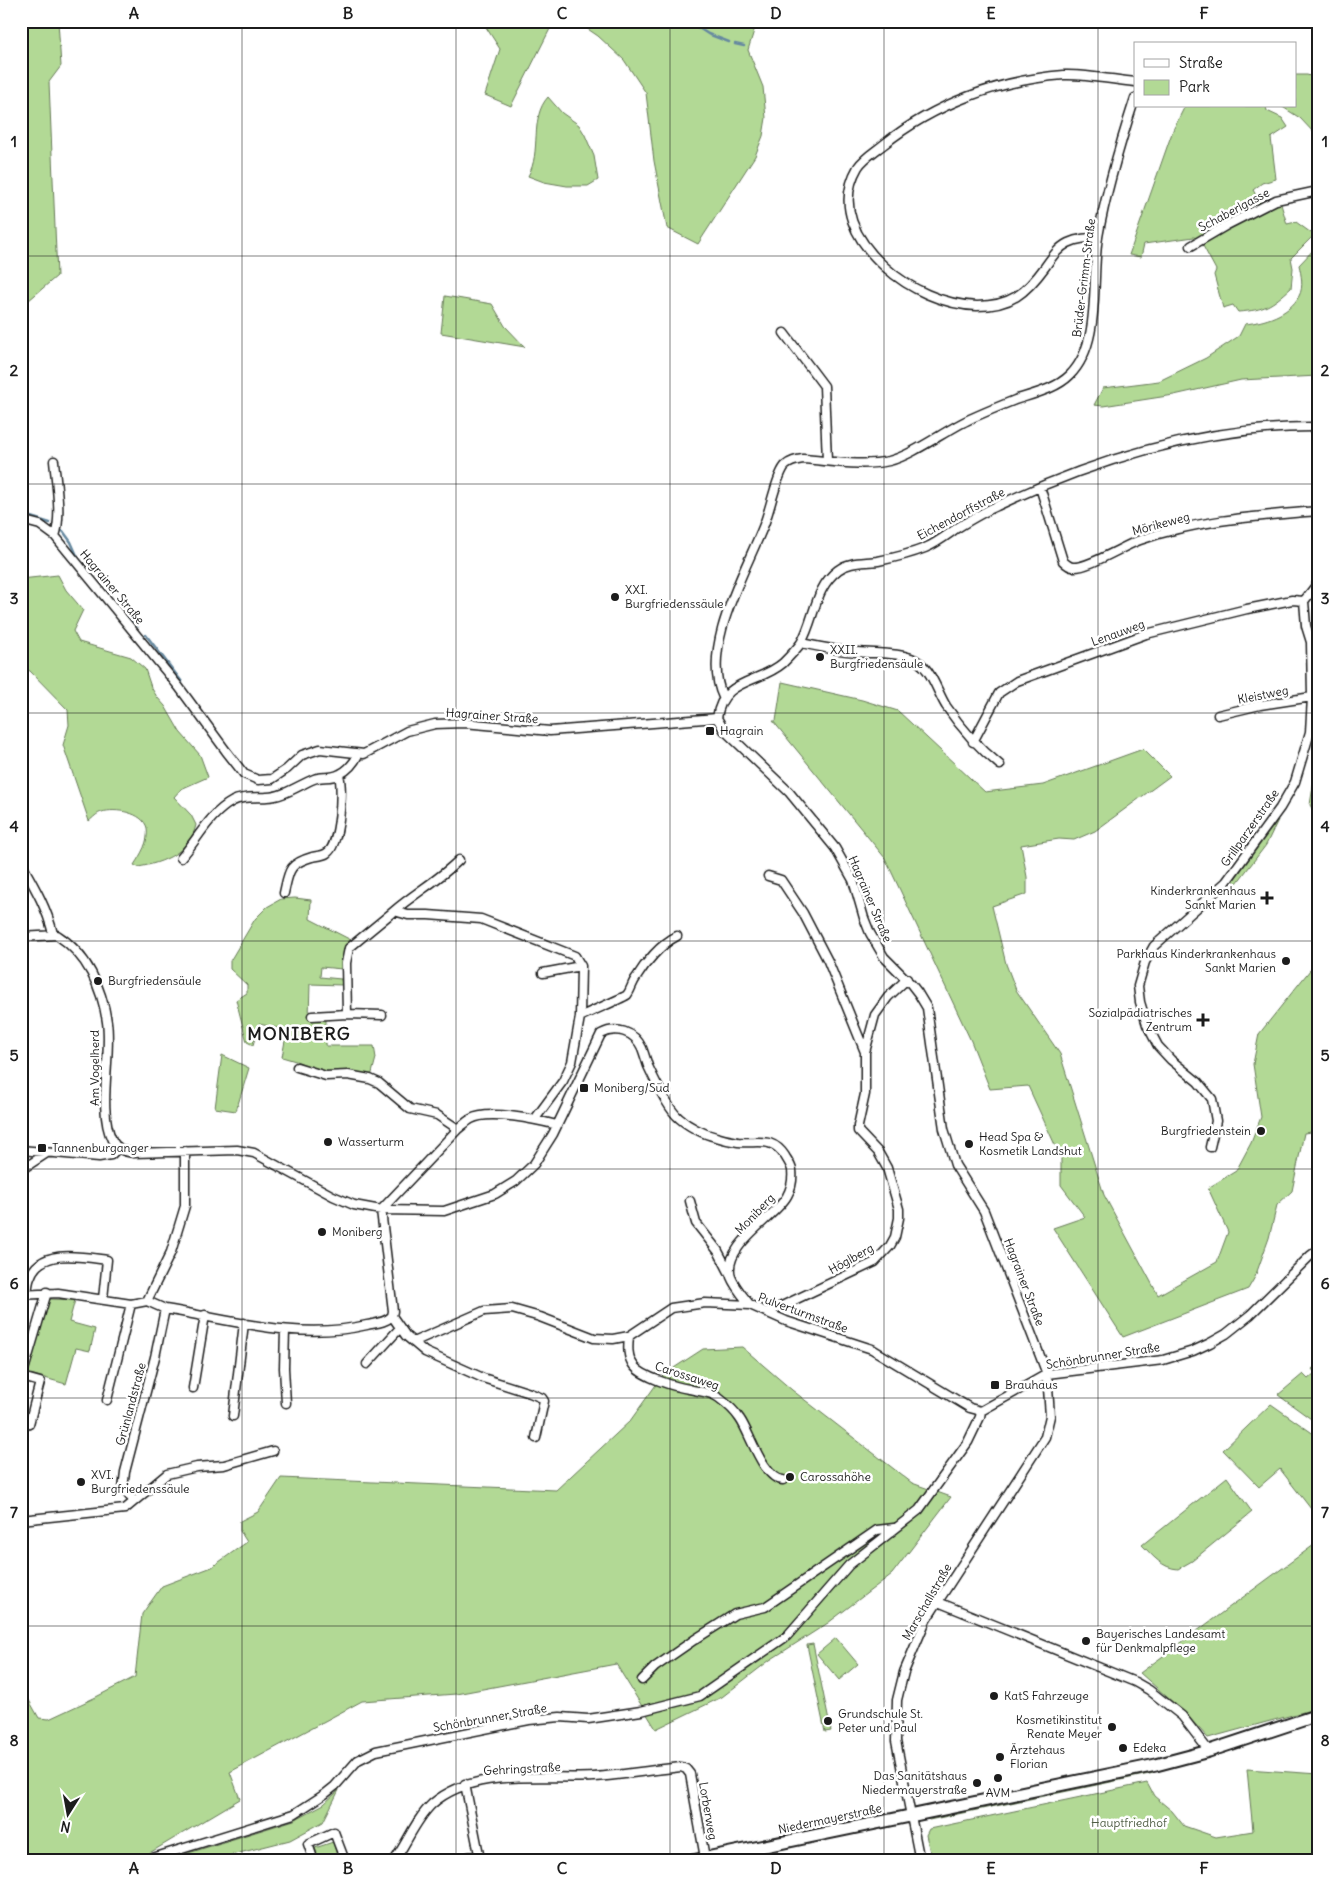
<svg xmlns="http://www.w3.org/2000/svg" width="1339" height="1882" font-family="Delius,sans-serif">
  <rect width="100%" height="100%" fill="#fff"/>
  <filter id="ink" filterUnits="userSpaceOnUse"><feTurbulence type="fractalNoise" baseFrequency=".02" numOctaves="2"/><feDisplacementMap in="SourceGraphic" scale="10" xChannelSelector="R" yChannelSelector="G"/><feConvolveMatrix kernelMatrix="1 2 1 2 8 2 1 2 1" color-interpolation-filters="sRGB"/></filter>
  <g filter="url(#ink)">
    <!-- green -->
    <path fill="#b2d995" stroke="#677a58" d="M21,21H58L61,66L49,82L57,276L21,307Z
      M482,21H554L511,106L485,95L500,49Z
      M576,21H757L748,50L763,87L766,118L763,136L755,156L698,244L667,228L654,161L646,93L624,60L598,36Z
      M1318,69V156L1315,134L1300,118L1281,106H1295V75H1307L1313,77L1316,74Z
      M548,97L562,113L579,125L585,135L594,156L598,180L588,186H567L544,182L528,176C542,152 529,118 548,97Z
      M1185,106H1266L1267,111L1282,118L1288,127L1271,138L1276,179L1262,183L1253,190L1262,205L1199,240L1194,237L1144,244L1141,257L1129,255L1173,130Z
      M1280,201L1287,224L1296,222L1314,235L1291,258L1293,268L1291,288C1271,306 1265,310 1238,312L1233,305L1223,308L1214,275L1216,270L1202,244L1235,224Z
      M1318,245V376L1241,380L1174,395L1103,406L1094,405L1103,388L1159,381L1206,358L1239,336L1245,324C1264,322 1289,315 1299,296C1304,287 1301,274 1299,265Z
      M445,296L492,304L505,326L525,347L441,333Z
      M58,575L66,590L83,610L73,631L79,642L131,657L145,669L151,687L157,697L165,706L180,732L200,755L208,777L181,789L174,797L191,815L196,825C190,852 163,863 138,867L134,865C141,854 149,842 147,828C143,812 115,808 102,812C97,813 93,818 89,821L63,745L69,725L68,710L30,671L21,666V579Z
      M1318,651V819L1310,805L1317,761L1316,654Z
      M782,682L862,700L898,711L985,792L1043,785L1143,749L1170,776L1095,831L1074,840L1059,839L1021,845L1027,877V894L992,906L1006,964L1016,990L1060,1054L1104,1195L1158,1295L1217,1262L1228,1232L1208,1188L1236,1171L1251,1143L1261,1117L1253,1064L1259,1034L1318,960V1131L1304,1133L1292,1191L1277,1205L1269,1238L1255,1277L1248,1289L1123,1337L1053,1228L1085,1217L1061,1185V1158L1028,1086L990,1089L971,1041L885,858L773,721H776Z
      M1278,820L1266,845L1237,883H1235L1234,880Z
      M295,898L311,900L310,919L353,941L344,950L342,969L321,967L320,977L341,979L342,985L310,984L309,1017L326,1018V1046H374L376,1058L371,1077L354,1072L316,1071L299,1062L282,1057L287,1030L259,1024L253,1045L247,1042L236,1000L247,993V985L230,969V961L255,919L267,907L281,899Z
      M222,1055L249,1068L236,1111L215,1108Z
      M49,1299L75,1300L69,1322L95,1329L90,1351L76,1348L66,1384L27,1373Z
      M742,1347L792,1390L912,1483L951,1497L892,1574L828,1623L770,1660L722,1697L656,1729L616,1664L456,1694L362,1701L230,1772L240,1799L136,1861H21V1686L39,1718L49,1719L94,1698L135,1677L142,1614L162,1586L212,1567L247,1542L240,1531V1521L258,1512L281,1478L556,1490L630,1421L663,1375L703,1349Z
      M1318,1364V1424L1278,1395L1303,1374L1308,1379L1315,1373L1312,1369Z
      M1271,1404L1318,1437V1518L1280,1469L1259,1487L1223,1450Z
      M1227,1477L1252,1512L1192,1561L1178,1569C1162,1568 1153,1556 1142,1545Z
      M1318,1542V1708L1208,1738L1185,1713L1140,1673Z
      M836,1638L858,1664L839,1680L817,1654Z
      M813,1644L831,1731L825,1732L807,1645Z
      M1247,1769L1318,1774V1861H932L926,1835L929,1829L1147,1783L1154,1796L1172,1811L1184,1826L1216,1837L1253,1831Z
      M1153,1771L1154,1773L929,1820L928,1819L947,1813Z
      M339,1790L323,1822L290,1840L208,1861H163L294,1820L324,1804Z
      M333,1842L339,1861H320L315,1848Z"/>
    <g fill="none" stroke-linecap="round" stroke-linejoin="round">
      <!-- stream -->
      <path stroke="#6689a0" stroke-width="2.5" d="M688,21L708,34L729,42
        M735,44L744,46
        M21,514L50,523
        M63,531L71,542L79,560
        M128,616L138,626
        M146,635L182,682"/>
      <!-- minor casing -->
      <g stroke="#1c1c1c" stroke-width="11">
        <path id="minor" d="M1098,238C1088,238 1078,238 1068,243C1058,248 1052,257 1045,267C1026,293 1011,306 977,306C944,305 909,289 885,267C856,241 836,205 858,167C864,158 874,152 883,145C934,104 999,80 1064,75C1083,74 1115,80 1135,82
          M1191,246L1227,225L1276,200L1318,191
          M784,333L824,386L827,461
          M54,461C56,482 62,516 55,536
          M1040,487L1063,561C1066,564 1069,567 1073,567C1087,569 1125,545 1140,540C1196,520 1259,516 1318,511
          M21,520L40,525L55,536L179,687L226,751L244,774L258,780L272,779L287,769L302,755L320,749L364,754L407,731L435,724L464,723L550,731L717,718
          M801,643C820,647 838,651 857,652C875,654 894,652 911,658C931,665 936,690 946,706C961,728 979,748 1000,765
          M723,697C700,649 745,572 763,527C770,511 776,477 785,466C790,461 796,460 803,459C831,461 862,467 889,461C913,455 946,430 970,419C985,412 1000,406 1015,400C1033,394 1056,389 1070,375C1102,343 1091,280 1098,237C1106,190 1120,144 1135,98
          M1218,715L1260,705L1312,697
          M717,718L724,730L789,792L835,848L853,880L864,918L870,933L884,957L911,984L918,993L927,1008L944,1129L955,1165L984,1211L1047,1374L1050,1416L1045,1437L926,1620L904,1672L897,1700L896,1741L920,1861
          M717,718C722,678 759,684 783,663C789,657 796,650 801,643C815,619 814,588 838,570C849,561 864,563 878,561C893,558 910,554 925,548C937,543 947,535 957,528C970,520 983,512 997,506C1096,459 1207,426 1318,427
          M973,742L999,693L1017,681L1146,634L1247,609L1292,600L1304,601
          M181,858C198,839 209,814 233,801C243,796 256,798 267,797C283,797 299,785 314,779C322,776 332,779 340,774C348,770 354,763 358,755
          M21,863C34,886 47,908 53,934
          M768,876L781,880L803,913L828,961L865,1052
          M284,893C289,871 288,864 312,857C316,856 323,856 327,853C340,845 343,789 339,775
          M394,911C415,893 440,879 459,860
          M21,937L57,935C87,954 102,988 107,1022C112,1056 97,1109 112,1140C116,1149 125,1152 134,1153L237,1150L254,1153L333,1196L354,1205L381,1210L444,1211L495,1194L516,1181L534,1164L553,1134L601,1034C616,1026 634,1031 642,1048C644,1053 646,1060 648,1066C654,1079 668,1109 679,1118C688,1126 703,1134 716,1137C722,1139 731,1141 738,1142C758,1144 772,1136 785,1156C788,1161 791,1165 792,1170C793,1179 792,1187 787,1196C776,1217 721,1246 731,1277C735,1287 743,1296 750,1305
          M543,973L581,966
          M347,1014L382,1015
          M312,1016L347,1014L346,963L349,948L394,911L408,915H428L481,919L575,956L581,966L580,1017L572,1062L563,1081L535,1119
          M580,1017C587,1013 625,997 627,995C631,990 632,983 636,978C645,963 661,944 677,936
          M297,1067L326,1076L348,1075L370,1079L379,1083L410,1109L437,1115L458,1129C462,1126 466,1122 471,1119C488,1109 538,1120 557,1125
          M1210,1147L1216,1121L1212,1099L1198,1082L1171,1060L1158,1046L1147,1025L1140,1002L1138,986L1145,962L1154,946L1226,882L1280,808L1295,782L1310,732L1312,697L1311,642L1306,626L1304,601L1318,583
          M21,1150L99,1157L111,1155L118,1148
          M21,1170L47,1153
          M690,1201L696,1223L718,1251L730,1274
          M27,1293C28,1288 28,1282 30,1278C39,1247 84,1257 107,1260L103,1299
          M21,1295L58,1293L131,1304L147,1301L165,1309C231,1320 299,1341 367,1325C376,1323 385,1323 392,1316
          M147,1301L171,1252L185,1206V1151
          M767,1313L875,1262L890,1246L895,1237L899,1218V1209L887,1168L878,1152L858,1131V1126L865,1094V1052L875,1015L888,997L907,979
          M392,1316L393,1311L381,1210L458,1129
          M392,1316L406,1336L425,1352L483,1378L530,1393L542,1398L544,1401L536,1438
          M285,1330L284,1368L286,1403
          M629,1336C628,1346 627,1357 634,1366C642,1377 676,1387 689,1389C699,1392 710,1391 719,1398C727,1404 735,1411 740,1419C750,1433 763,1479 783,1480
          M413,1342L484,1311L512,1309L540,1317L594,1338L613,1339L629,1336L671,1308L705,1303L750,1305L786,1321L872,1349L970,1408L981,1411
          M367,1364L400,1328
          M193,1388L205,1315
          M107,1400L131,1304
          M233,1416L244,1323
          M21,1427L29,1424L40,1382L22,1377L47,1292
          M134,1501L123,1489L125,1472L155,1357L165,1309
          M21,1520L125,1509L167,1474L197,1467L224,1465L273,1451
          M938,1602L1135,1682L1149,1690L1182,1716L1209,1751
          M642,1680L655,1667L694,1640L735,1614L765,1607L877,1530L894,1528
          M465,1784L479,1854L468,1857L469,1861
          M143,1861L294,1814L325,1794L335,1786L358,1760L376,1751L529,1720L560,1717L588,1719L641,1711L700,1696L787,1636L849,1565L919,1510L968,1442L980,1417L981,1411L1047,1374L1163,1360L1193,1351L1210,1343L1226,1334L1250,1315L1310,1256L1318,1250
          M314,1861L308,1844L334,1832L345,1861
          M394,1861C407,1843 416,1819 432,1804C474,1767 542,1780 594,1777C623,1775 652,1770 681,1767L686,1769L690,1774L705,1858"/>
      </g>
      <!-- secondary casing -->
      <g stroke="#1c1c1c" stroke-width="15">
        <path id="secondary" d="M692,1861L1156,1765L1209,1751L1318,1715"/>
      </g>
      <!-- minor -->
      <use href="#minor" stroke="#fff" stroke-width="8"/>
      <!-- secondary -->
      <use href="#secondary" stroke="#fff" stroke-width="11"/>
    </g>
  </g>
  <!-- grid -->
  <path fill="none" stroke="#1c1c1c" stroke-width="1" stroke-opacity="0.55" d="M242,21V1861M456,21V1861M670,21V1861M884,21V1861M1098,21V1861M21,256H1318M21,484H1318M21,713H1318M21,941H1318M21,1169H1318M21,1398H1318M21,1626H1318"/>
  <!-- markers -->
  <g fill="#1c1c1c" stroke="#fff" stroke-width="2">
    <circle cx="615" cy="597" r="5"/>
    <circle cx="820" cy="657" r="5"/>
    <rect x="705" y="726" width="10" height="10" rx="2.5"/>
    <path d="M1264.5 890.5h5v5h5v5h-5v5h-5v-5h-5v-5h5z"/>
    <circle cx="1286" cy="961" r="5"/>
    <circle cx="98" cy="981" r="5"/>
    <path d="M1200.5 1012.5h5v5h5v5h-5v5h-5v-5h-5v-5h5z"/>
    <rect x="579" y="1083" width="10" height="10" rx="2.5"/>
    <circle cx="1261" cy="1131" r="5"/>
    <circle cx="328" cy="1142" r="5"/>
    <circle cx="969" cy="1144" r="5"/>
    <rect x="37" y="1143" width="10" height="10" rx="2.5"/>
    <circle cx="322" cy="1232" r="5"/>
    <rect x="990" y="1380" width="10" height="10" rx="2.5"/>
    <circle cx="790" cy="1477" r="5"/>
    <circle cx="81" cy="1482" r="5"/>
    <circle cx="1086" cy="1641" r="5"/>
    <circle cx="994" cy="1696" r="5"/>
    <circle cx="828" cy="1721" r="5"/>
    <circle cx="1112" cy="1727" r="5"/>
    <circle cx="1123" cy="1748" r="5"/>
    <circle cx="1000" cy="1757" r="5"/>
    <circle cx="998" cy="1778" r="5"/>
    <circle cx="977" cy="1783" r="5"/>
  </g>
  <g text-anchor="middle" stroke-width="5" stroke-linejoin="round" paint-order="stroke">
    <!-- street labels -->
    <g font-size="12" fill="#1c1c1c" stroke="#fff">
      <text transform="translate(1234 210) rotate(-28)" y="4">Schaberlgasse</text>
      <text transform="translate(1084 278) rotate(-83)" y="4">Brüder-Grimm-Straße</text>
      <text transform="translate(961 514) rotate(-28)" y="4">Eichendorffstraße</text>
      <text transform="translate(1161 524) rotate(-15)" y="4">Mörikeweg</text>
      <text transform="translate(112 587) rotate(50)" y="4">Hagrainer Straße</text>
      <text transform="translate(1118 633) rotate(-20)" y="4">Lenauweg</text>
      <text transform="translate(1263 695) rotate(-11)" y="4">Kleistweg</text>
      <text transform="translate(492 716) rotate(4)" y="4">Hagrainer Straße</text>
      <text transform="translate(1250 828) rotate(-55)" y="4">Grillparzerstraße</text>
      <text transform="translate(870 899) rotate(67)" y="4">Hagrainer Straße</text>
      <text transform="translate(95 1068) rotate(-90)" y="4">Am Vogelherd</text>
      <text transform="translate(755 1214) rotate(-46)" y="4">Moniberg</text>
      <text transform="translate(851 1259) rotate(-29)" y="4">Höglberg</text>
      <text transform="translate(1024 1282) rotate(69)" y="4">Hagrainer Straße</text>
      <text transform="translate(803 1313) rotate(20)" y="4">Pulverturmstraße</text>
      <text transform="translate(1103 1356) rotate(-9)" y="4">Schönbrunner Straße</text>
      <text transform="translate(687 1376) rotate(18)" y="4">Carossaweg</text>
      <text transform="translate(131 1404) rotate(-75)" y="4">Grünlandstraße</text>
      <text transform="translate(927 1602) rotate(-60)" y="4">Marschallstraße</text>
      <text transform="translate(490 1718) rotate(-10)" y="4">Schönbrunner Straße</text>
      <text transform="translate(522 1769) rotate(-3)" y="4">Gehringstraße</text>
      <text transform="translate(708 1811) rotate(80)" y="4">Lorberweg</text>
      <text transform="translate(830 1819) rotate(-12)" y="4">Niedermayerstraße</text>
    </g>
    <!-- poi labels -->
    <g font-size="12" fill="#1c1c1c" stroke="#fff" text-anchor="start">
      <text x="625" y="594">XXI.<tspan x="625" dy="14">Burgfriedenssäule</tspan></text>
      <text x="830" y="654">XXII.<tspan x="830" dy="14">Burgfriedensäule</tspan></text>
      <text x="720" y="735">Hagrain</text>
      <text x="1256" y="895" text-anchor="end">Kinderkrankenhaus<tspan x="1256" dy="14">Sankt Marien</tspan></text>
      <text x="1276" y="958" text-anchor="end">Parkhaus Kinderkrankenhaus<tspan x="1276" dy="14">Sankt Marien</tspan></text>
      <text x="108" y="985">Burgfriedensäule</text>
      <text x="1192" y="1017" text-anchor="end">Sozialpädiatrisches<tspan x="1192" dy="14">Zentrum</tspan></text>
      <text x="594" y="1092">Moniberg/Süd</text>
      <text x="1251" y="1135" text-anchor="end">Burgfriedenstein</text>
      <text x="979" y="1141">Head Spa &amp;<tspan x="979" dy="14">Kosmetik Landshut</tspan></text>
      <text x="338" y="1146">Wasserturm</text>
      <text x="52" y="1152">Tannenburganger</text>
      <text x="332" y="1236">Moniberg</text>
      <text x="1005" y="1389">Brauhaus</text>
      <text x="91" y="1479">XVI.<tspan x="91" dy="14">Burgfriedenssäule</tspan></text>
      <text x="800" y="1481">Carossahöhe</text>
      <text x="1096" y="1638">Bayerisches Landesamt<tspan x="1096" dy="14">für Denkmalpflege</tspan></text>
      <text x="1004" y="1700">KatS Fahrzeuge</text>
      <text x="838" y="1718">Grundschule St.<tspan x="838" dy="14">Peter und Paul</tspan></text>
      <text x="1102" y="1724" text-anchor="end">Kosmetikinstitut<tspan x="1102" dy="14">Renate Meyer</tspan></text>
      <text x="1133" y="1752">Edeka</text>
      <text x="1010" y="1754">Ärztehaus<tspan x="1010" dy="14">Florian</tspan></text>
      <text x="967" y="1780" text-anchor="end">Das Sanitätshaus<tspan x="967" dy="14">Niedermayerstraße</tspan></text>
      <text x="998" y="1797" text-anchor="middle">AVM</text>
    </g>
    <!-- park labels -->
    <g font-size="12" fill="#505e46" stroke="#fff">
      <text x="1129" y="1827">Hauptfriedhof</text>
    </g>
    <!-- district labels -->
    <g font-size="18" font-weight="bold" letter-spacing="1" fill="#1c1c1c" stroke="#fff">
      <text x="299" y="1040">MONIBERG</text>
    </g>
  </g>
  <!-- margin -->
  <rect width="1339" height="1882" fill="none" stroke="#fff" stroke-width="55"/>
  <!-- legend -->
  <rect x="1134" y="42" width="162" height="65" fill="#ffffff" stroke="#a4a4a4"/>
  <rect x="1144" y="59" width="25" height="8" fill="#ffffff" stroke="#a4a4a4"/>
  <text x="1179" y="68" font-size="15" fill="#1c1c1c">Straße</text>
  <rect x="1144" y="80" width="25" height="15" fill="#b2d995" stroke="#a4a4a4"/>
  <text x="1179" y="92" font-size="15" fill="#1c1c1c">Park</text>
  <!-- north arrow -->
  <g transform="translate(68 1814) rotate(191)" stroke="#ffffff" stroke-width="4" paint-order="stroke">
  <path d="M0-4L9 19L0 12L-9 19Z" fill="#1c1c1c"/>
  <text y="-8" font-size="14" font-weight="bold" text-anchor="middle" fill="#1c1c1c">N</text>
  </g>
  <rect x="28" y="28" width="1284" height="1826" fill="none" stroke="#1c1c1c" stroke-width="2"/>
  <g font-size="16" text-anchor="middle" font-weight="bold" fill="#1c1c1c">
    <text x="134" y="19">A</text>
    <text x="348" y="19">B</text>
    <text x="562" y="19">C</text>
    <text x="776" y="19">D</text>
    <text x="991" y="19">E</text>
    <text x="1204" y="19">F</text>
    <text x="14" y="147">1</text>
    <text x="1325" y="147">1</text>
    <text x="14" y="376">2</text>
    <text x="1325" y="376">2</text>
    <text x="14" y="604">3</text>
    <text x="1325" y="604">3</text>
    <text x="14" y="832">4</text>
    <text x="1325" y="832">4</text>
    <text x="14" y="1061">5</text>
    <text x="1325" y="1061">5</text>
    <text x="14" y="1289">6</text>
    <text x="1325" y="1289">6</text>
    <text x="14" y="1518">7</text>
    <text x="1325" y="1518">7</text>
    <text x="14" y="1746">8</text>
    <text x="1325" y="1746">8</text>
    <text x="134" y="1874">A</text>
    <text x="348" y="1874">B</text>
    <text x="562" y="1874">C</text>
    <text x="776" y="1874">D</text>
    <text x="991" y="1874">E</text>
    <text x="1204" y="1874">F</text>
  </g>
</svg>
